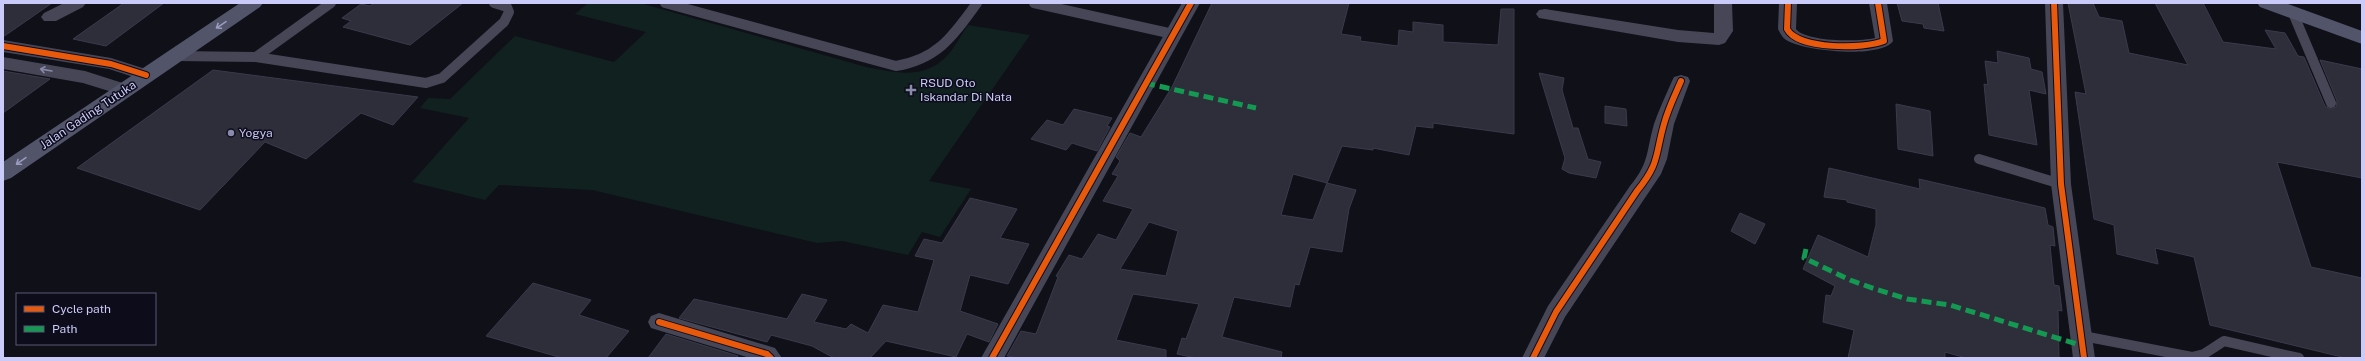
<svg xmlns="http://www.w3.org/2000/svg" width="2365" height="361" font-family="'Public Sans',sans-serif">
  <rect width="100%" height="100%" fill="#101018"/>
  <!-- green -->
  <path fill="#102120" d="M588,3H640L866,67C893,72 922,80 945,58C954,49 961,35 968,25L1030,35L929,181L971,189L940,237L922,232L908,255L842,241L817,243L592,190L499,185L485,200L412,182L469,118L420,108L428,98L450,99L515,36L614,62L646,32L575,14Z"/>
  <!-- building -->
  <path fill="#2e2d3a" stroke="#3b3a4b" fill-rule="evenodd" d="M3,3H52L3,37Z
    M124,3H164L106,46L73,39Z
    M375,3H463L410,45L343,27L351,21L342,18L361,4L370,6Z
    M1212,3H1349L1341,34L1361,37L1360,41L1398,46L1399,30L1413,32V22L1443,25V42L1498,45L1501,9H1514V134L1433,123V128L1416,126L1409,155L1373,148V150L1342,146L1327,183L1356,190L1349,209L1342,252L1310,247L1299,285L1295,284L1290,307L1234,297L1222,337L1282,352L1281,358H1196L1177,354L1182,338L1186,339L1199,304L1133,294L1116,340L1166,350V358H1018L1007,356L1021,331L1036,334L1058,277L1056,276L1069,255L1082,259L1098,234L1116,240L1133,209L1103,201L1118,176L1112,174L1120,161L1116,157L1130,133L1141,137L1172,87ZM1293,174L1327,183L1313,220L1281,215ZM1149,222L1178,231L1166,276L1120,269Z
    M1897,3H1938L1944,31L1924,28L1923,24L1902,21Z
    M2068,3H2093L2099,17L2122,21L2129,53L2188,65L2155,3H2203L2223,42L2276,49L2265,30L2285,33L2298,56L2304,57L2325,106L2330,109L2336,107L2337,101L2320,60L2362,69V178L2277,162L2311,267L2362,278V358H2346L2210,325L2194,257L2155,248L2158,264L2117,254L2114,225L2094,219L2075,92L2086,94Z
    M1997,51L2029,58L2031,69L2042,72L2046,94L2029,90L2037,145L1989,135L1984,84L1988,85L1985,61L1998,63Z
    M213,70L418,97L393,125L361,113L306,159L265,142L200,210L77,168Z
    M3,71L50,79L3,113Z
    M1539,73L1564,78L1562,90L1573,128H1578L1588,159L1601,162L1596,178L1569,173L1562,169L1565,158Z
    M1896,104L1930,111L1933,156L1898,149Z
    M1605,106L1626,109L1627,126L1605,123Z
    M1074,109L1112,118L1107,126L1110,127L1097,151L1072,143L1066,150L1031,139L1047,120L1063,125Z
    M1829,168L1920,189L1919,179L2045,208L2048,225L2053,227L2055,246L2050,245L2054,285L2059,286L2062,311L2058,310L2059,358H1966L1945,352V358H1848L1854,330L1823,322L1826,295L1831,296L1835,286L1803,269L1818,235L1868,257L1876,225V209L1847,202V200L1824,197Z
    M970,198L1017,209L1000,238L1029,244L1008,284L970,275L960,311L998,324L989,342L967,334L956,357L886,341L870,358H834L812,346L771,335L767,342L679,318L694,299L787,319L802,294L827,300L814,322L846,329L851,324L868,333L883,305L918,312L934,260L915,256L924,239L942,243Z
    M1740,213L1765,224L1755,244L1731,231Z
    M533,283L591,300L579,315L629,331L606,358H562L486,336Z
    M666,334L738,356L737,358H648Z"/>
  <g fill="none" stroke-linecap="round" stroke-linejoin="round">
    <!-- lane -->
    <path stroke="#464657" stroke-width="10" d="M665,3L896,66C938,59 953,36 977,3
      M1034,3L1173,34
      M2293,13L2331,103
      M175,56L256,57L331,3
      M256,57L426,83L442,78L504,22L509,12L507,7L494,3
      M1979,159L2061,184
      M2083,336L2192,357L2204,354L2224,341L2299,358"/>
    <!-- street -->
    <path fill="#464657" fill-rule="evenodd" d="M64,3H86L83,7L56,21H44L41,17L44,13Z
      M1182,3H1200L1004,358H981Z
      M1714,3H1732L1733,31L1725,43L1719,45L1678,42L1545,19L1539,18L1536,14L1539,10L1545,9L1678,30L1714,33Z
      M1779,3H1797L1796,29C1806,42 1859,42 1875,38L1869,3H1887L1893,41C1881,59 1805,51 1788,41C1783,39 1780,33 1778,29Z
      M2045,3H2063L2071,184L2095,358H2073L2051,184Z
      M3,40L111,58L152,71L155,75L152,79L146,81L109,69L3,52Z
      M3,57L85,71L132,86L134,90L132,94L125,96L83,83L3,69Z
      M1681,75L1688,77L1690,81L1674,124L1667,159L1661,174L1565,317L1544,358H1522L1548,306L1630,186C1650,162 1646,151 1654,124C1659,109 1666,95 1672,81L1674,77Z
      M659,313L775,348L782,358H750L651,328L648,322L651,316Z"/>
    <!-- secondary -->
    <path fill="#52546a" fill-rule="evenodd" d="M240,3H263L260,7L11,178L3,181V162Z
      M2257,3H2285L2362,31V44L2260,7Z"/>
    <!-- quiet -->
    <path stroke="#139951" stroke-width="5" stroke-dasharray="10 5" stroke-linecap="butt" d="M1145,83L1256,108
      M1806,249L1804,258L1850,280L1875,289L1907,299L1950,305L2083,346"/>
    <!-- cycleway casing -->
    <g stroke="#0d0c1b" stroke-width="8">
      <path id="cycleway" d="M1788,3L1787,29C1798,50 1864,49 1884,41L1878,3
        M2054,3L2061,184L2084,358
        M3,46L111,64L146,75
        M659,322L767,354L771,358
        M992,358L1191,3
        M1533,358L1556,312L1637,191C1660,163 1655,155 1664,124C1668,109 1675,95 1681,81"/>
    </g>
    <!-- cycleway -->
    <use href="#cycleway" stroke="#e8590c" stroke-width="6"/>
  </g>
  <!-- one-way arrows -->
  <defs><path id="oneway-shaft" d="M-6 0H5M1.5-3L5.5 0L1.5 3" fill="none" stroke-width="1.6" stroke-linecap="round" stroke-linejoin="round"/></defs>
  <g stroke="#9b9bc0">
    <use href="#oneway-shaft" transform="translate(221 25) rotate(146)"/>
    <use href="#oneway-shaft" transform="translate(21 161) rotate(145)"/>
  </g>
  <use stroke="#8888a8" href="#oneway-shaft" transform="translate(46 70) rotate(-170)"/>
  <!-- markers -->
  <g fill="#8a8aab" stroke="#0d0c1b" stroke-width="1.5">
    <path d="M909 84h4v4h4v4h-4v4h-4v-4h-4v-4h4z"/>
    <circle cx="231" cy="133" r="4"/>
  </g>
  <g text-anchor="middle" stroke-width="3" stroke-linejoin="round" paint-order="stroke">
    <!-- poi labels -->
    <g font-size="12" fill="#cbcbfa" stroke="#0d0c1b" text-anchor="start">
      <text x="920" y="87">RSUD Oto<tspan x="920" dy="14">Iskandar Di Nata</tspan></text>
      <text x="239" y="137">Yogya</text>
    </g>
    <!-- street labels -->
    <g font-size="12" fill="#cbcbfa" stroke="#0d0c1b">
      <text transform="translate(88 115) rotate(-34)" y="4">Jalan Gading Tutuka</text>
    </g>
  </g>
  <!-- border -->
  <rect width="2365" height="361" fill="none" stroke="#cbcbfa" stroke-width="8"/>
  <!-- legend -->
  <rect x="16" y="293" width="140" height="52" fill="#0d0c1b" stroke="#595874"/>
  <rect x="24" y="306" width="20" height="6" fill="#e8590c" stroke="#595874"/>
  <text x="52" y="313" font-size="12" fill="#cbcbfa">Cycle path</text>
  <rect x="24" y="326" width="20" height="6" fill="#139951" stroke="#595874"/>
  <text x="52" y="333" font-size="12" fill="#cbcbfa">Path</text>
</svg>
